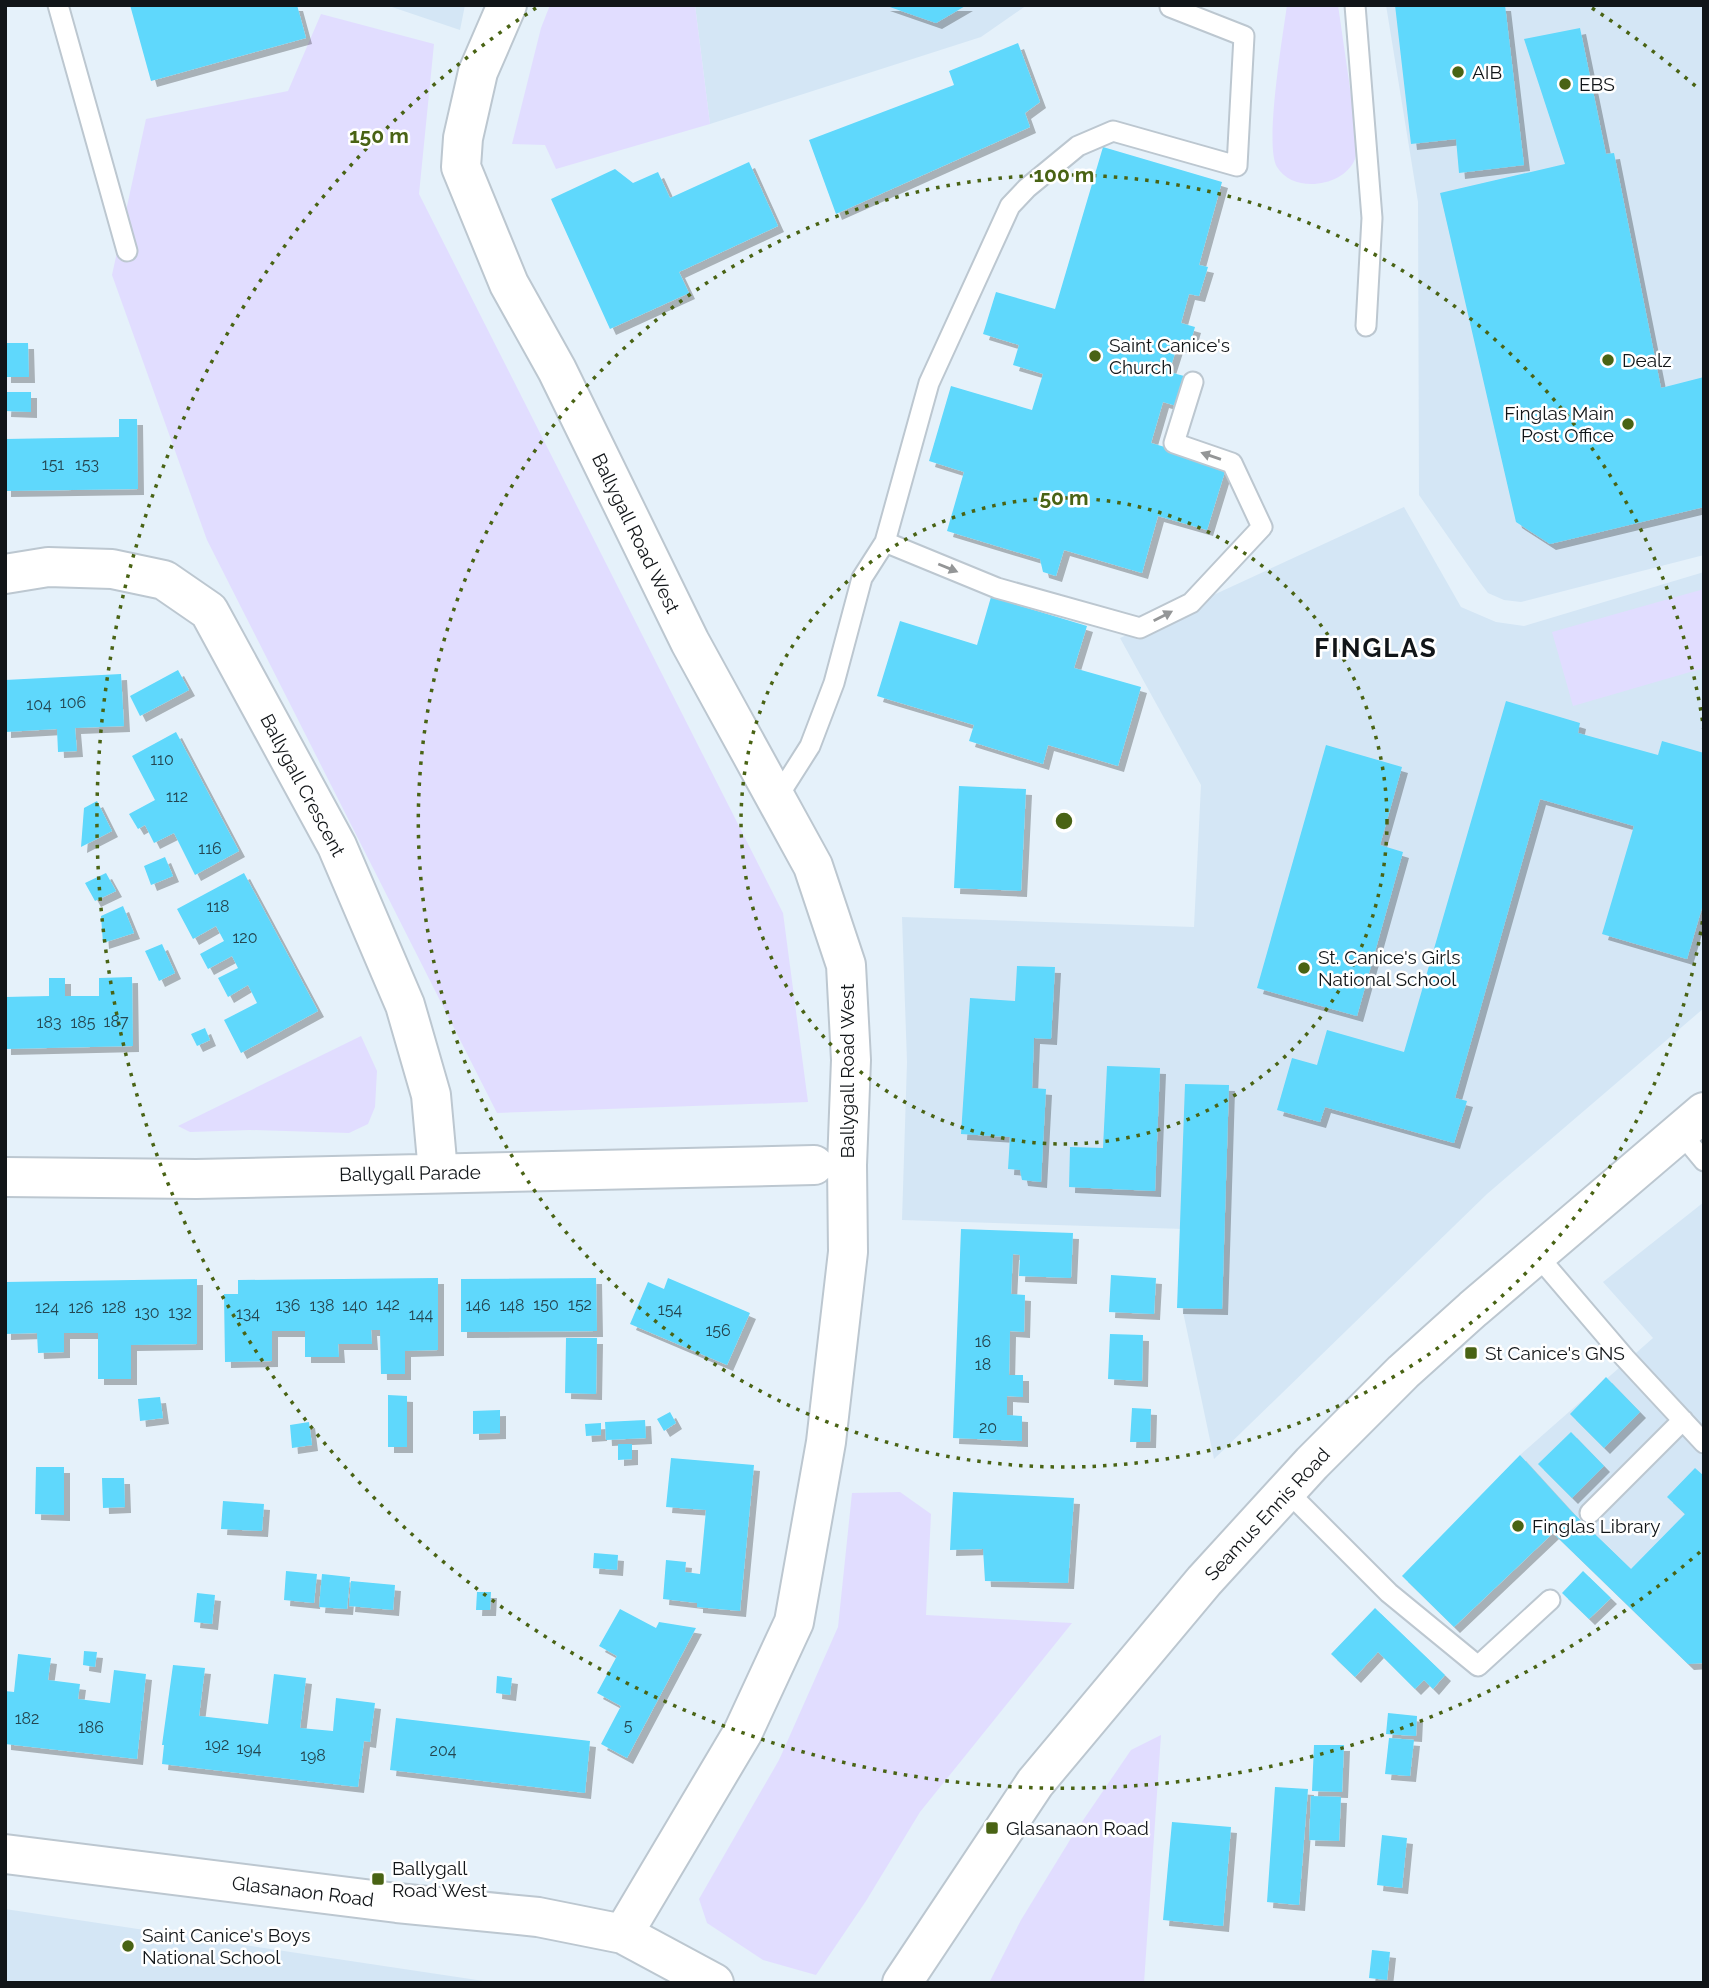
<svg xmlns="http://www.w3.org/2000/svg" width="1709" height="1988" font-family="Raleway,sans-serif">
  <defs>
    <filter id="shadow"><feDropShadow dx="6" dy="6" stdDeviation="0" flood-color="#0004"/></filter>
  </defs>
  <rect width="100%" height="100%" fill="#e5f1fa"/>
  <!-- built -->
  <path fill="#d4e6f5" d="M386,5H465L460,30Z
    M695,5H1027L981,37L710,124Z
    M1386,5H1704V555L1521,602L1504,600L1488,593L1481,584L1419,495L1418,202Z
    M1404,507L1461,607L1496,622L1524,626L1704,572V1008L1487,1194L1214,1459L1182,1307L1184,1229L902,1220L907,1062L902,917L1194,927L1201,785L1120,638Z
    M1704,1202V1663L1688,1664L1553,1533L1572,1512L1520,1455L1653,1338L1603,1282Z
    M5,1909L497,1983H5Z"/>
  <!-- green -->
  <path fill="#e1ddff" d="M550,5H695L710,124L556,169L545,145L512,144L541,28Z
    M1287,5H1338L1357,137C1356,144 1357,153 1355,159C1344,187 1293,194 1277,167C1264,146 1283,35 1287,5Z
    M321,14L434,44L419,194L783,913L808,1102L497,1113L207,540L112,275L146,119L288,91Z
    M1704,589V668L1573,706L1552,632Z
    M361,1036L377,1071L375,1107L368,1124L349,1133L250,1130L190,1132L178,1126Z
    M900,1492L931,1514L926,1615L1072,1623L920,1812L866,1901L816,1975L763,1960L707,1923L699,1899L779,1760L838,1627L852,1493Z
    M1161,1735L1144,1983H989L1021,1920L1073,1835L1131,1750Z"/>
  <!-- building -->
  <path fill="#5fd8fc" filter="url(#shadow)" d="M130,5H297L306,38L151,81Z
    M884,5H967L936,23Z
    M1395,5H1505L1524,165L1459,173L1456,139L1411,144Z
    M1580,28L1606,154L1614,153L1661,388L1704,377V507L1550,544L1516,522L1440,193L1565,164L1524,39Z
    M1018,43L1040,102L1025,113L1030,127L836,214L809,140L954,85L949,71Z
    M1103,147L1222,182L1199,265L1208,267L1199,296L1189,294L1181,323L1195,327L1189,347H1177L1169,372L1188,377L1180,407L1163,402L1151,443L1227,465L1207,530L1158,516L1142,573L1064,550L1056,576L1043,572L1040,559L947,531L964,472L929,461L951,386L1032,410L1043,374L1013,365L1019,345L983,334L996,292L1055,309Z
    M749,162L778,226L679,272L689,293L610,329L551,199L615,169L633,183L658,172L670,198Z
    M5,343H28L29,377H5Z
    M6,392H31V412L5,411Z
    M119,419H137L138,489L5,491V439L119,437Z
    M991,597L1087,626L1074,668L1141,687L1118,766L1048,745L1043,764L969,741L974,725L877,696L900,621L977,645Z
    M178,670L189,690L140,716L130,696Z
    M121,674L124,726L75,728L77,751L58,752L57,729L5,732V680Z
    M1506,701L1580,723L1578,733L1658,755L1662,741L1704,753V901L1687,959L1602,934L1634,826L1540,799L1455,1098L1467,1101L1454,1143L1325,1107L1320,1122L1277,1110L1292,1058L1317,1065L1327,1030L1404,1052Z
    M176,732L239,851L195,875L174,833L154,843L145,825L138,829L129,814L155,800L132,756Z
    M1326,745L1402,767L1380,845L1403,852L1357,1016L1257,988Z
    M959,786L1026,789L1021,891L954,888Z
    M97,801L112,831L81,847L84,808Z
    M165,857L173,876L151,885L144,866Z
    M106,873L116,891L95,901L85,883Z
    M244,873L318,1011L241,1053L224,1020L257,1003L248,985L228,997L218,978L238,968L232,956L208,969L200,954L224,941L216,926L193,939L177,909Z
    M123,906L134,933L103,943L101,916Z
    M162,944L175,973L159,981L145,951Z
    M1017,966L1055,967L1051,1039L1034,1038L1032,1088L1046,1089L1041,1182L1022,1180L1020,1170L1008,1169L1010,1137L961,1134L970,998L1015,1001Z
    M132,977L133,1046L5,1049V997L49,996V978H65V996H99V978Z
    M205,1028L210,1040L197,1046L191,1034Z
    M1107,1066L1160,1068L1155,1191L1069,1187L1070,1147L1103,1148Z
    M1185,1084L1229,1085L1222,1309L1177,1308Z
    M961,1229L1073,1233L1071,1278L1019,1276L1020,1255L1013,1254L1011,1294L1025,1295L1024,1332L1010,1331L1009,1375H1023V1397L1007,1396V1415L1022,1416V1441L953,1438Z
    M1111,1275L1156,1278L1154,1314L1109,1312Z
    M438,1278V1350L405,1351V1374H381L380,1330H371L372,1344H338L339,1357H305V1331H272V1361L225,1362L224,1294H238V1280Z
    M596,1278L597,1331L461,1332V1279Z
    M668,1278L750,1313L727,1365L630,1324L648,1282L664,1289Z
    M197,1279V1344L131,1345V1379H98V1333H64V1352L38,1353L37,1333L5,1334V1282Z
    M1110,1334L1143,1335L1142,1381L1108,1379Z
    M566,1338H597L596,1394L565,1393Z
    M1606,1377L1640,1412L1604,1448L1570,1414Z
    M388,1395L407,1396V1447H388Z
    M160,1397L163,1418L140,1421L138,1399Z
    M1132,1408L1151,1409L1150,1442H1130Z
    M500,1410V1433L473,1434V1411Z
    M670,1412L676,1423L664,1431L657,1419Z
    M645,1420L646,1438L606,1440L605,1422Z
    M309,1422L312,1445L292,1448L290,1425Z
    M601,1423V1435L586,1436L585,1424Z
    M1571,1432L1604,1466L1572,1498L1538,1464Z
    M618,1444H632V1459L618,1460Z
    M1520,1455L1572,1512L1631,1569L1685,1514L1667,1497L1695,1468L1704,1476V1663L1688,1664L1553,1533L1454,1627L1402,1576Z
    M671,1458L754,1465L740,1611L697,1607V1603L663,1599L666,1560L686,1562L685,1572L700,1574L706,1510L666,1507Z
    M36,1467H64V1515L35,1514Z
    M102,1478H124L125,1507L103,1508Z
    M953,1492L1074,1498L1068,1583L985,1581L983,1549L950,1550Z
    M223,1501L264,1504L262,1531L221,1529Z
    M594,1553L618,1555L617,1570L593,1568Z
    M286,1571L317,1574L314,1603L284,1600Z
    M1583,1571L1611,1598L1589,1619L1562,1593Z
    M322,1574L350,1577L347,1609L319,1607Z
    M351,1581L395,1585L393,1610L349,1606Z
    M477,1592H491L490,1610H476Z
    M197,1593L215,1595L212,1624L194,1622Z
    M1375,1608L1445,1675L1433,1689L1424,1680L1415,1689L1378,1652L1355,1677L1331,1654Z
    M620,1609L656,1628L659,1622L696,1628L627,1758L601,1744L621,1706L597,1693L617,1656L599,1646Z
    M84,1651L97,1652L95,1667L83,1665Z
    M18,1654L51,1658L48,1680L80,1684L78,1699L110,1703L114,1670L146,1674L137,1759L5,1744V1691L14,1692Z
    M173,1665L205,1668L199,1716L268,1724L274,1674L306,1678L300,1728L333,1731L336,1698L375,1703L370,1742L364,1741L358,1787L162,1764L164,1745H162Z
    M497,1676L512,1678L510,1695L496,1693Z
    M1388,1713L1417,1716L1416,1736L1386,1734Z
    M396,1718L590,1741L585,1793L390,1770Z
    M1389,1738L1414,1740L1410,1776L1385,1774Z
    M1314,1745H1344L1342,1792L1312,1791Z
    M1275,1787L1308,1789L1299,1905L1267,1902Z
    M1311,1796L1341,1797L1339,1841L1309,1840Z
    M1172,1822L1231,1827L1223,1926L1163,1920Z
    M1382,1835L1407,1838L1402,1888L1377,1885Z
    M1372,1950L1390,1952L1387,1980L1369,1978Z"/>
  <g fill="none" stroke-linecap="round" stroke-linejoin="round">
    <!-- service casing -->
    <g stroke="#bcc7d0" stroke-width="23">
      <path id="service" d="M58,5L127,251
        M1355,5L1372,218L1366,326
        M885,542L997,588L1140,628L1191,603L1262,527L1232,463L1174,443L1193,382
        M777,798L810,746L834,683L862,578L885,542L929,383L1010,206L1027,188L1078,146L1113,131L1237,166L1244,36L1170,7
        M1680,1132L1704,1161
        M1537,1255L1625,1358L1704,1443
        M1287,1491L1389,1593L1478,1666L1550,1600
        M1590,1513L1683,1420"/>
    </g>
    <!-- minor casing -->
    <g stroke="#bcc7d0" stroke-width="42">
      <path id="minor" d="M507,5L478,72L463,138L461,167L509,284L557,370L690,642L813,866L846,965L851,1060L847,1165L848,1252L826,1442L794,1622L743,1732L623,1934
        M5,574L48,567L112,569L164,580L209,611L337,846L405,1005L431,1095L438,1172
        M5,1177L196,1179L814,1165
        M5,1854L397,1903L538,1917L623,1934L714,1983"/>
    </g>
    <!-- secondary casing -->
    <g stroke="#bcc7d0" stroke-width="42">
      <path id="secondary" d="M902,1983L1035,1783L1204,1581L1312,1463L1403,1372L1473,1309L1704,1112"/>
    </g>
    <!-- service -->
    <use href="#service" stroke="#fff" stroke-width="19"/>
    <!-- minor -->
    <use href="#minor" stroke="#fff" stroke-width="38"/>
    <!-- secondary -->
    <use href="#secondary" stroke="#fff" stroke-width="38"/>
  </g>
  <!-- one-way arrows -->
  <defs><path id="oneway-solid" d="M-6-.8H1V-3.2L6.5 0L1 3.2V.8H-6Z" transform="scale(1.75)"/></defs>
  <g fill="#949697">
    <use href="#oneway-solid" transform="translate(1211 456) rotate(-161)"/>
    <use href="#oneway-solid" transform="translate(948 568) rotate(22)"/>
    <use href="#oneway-solid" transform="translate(1163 616) rotate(-27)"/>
  </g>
  <!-- distance rings -->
  <g fill="none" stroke="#496314" stroke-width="3.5" stroke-dasharray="3.5 7">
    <circle cx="1064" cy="821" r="323"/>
    <path d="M1704 911A646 646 0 1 1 1704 731"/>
    <path d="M1700 1552A969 969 0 1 1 536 8M1592 8A969 969 0 0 1 1700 90"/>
  </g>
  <!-- markers -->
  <g fill="#496314" stroke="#fff" stroke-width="2.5">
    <circle cx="1458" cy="72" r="7"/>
    <circle cx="1565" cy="84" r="7"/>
    <circle cx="1095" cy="356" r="7"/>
    <circle cx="1608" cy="360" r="7"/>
    <circle cx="1628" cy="424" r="7"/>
    <circle cx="1304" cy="968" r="7"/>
    <rect x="1464" y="1346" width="14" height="14" rx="3.5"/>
    <circle cx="1518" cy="1526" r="7"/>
    <rect x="985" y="1821" width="14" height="14" rx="3.5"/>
    <rect x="371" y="1872" width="14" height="14" rx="3.5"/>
    <circle cx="128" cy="1946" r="7"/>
  </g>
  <g text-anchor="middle" stroke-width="5" stroke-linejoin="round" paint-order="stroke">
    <!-- number labels -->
    <g font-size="16" fill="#244651">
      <text x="53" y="470">151</text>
      <text x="87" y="470">153</text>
      <text x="73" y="708">106</text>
      <text x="39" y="710">104</text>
      <text x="162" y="765">110</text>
      <text x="177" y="802">112</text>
      <text x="210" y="854">116</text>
      <text x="218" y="912">118</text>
      <text x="245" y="943">120</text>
      <text x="116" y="1027">187</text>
      <text x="49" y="1028">183</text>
      <text x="83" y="1028">185</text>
      <text x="388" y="1310">142</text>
      <text x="546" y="1310">150</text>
      <text x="580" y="1310">152</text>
      <text x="288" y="1311">136</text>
      <text x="322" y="1311">138</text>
      <text x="355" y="1311">140</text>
      <text x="478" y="1311">146</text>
      <text x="512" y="1311">148</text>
      <text x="47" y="1313">124</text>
      <text x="81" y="1313">126</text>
      <text x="114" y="1313">128</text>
      <text x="670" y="1315">154</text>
      <text x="147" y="1318">130</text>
      <text x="180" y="1318">132</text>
      <text x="248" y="1319">134</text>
      <text x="421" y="1320">144</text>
      <text x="718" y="1336">156</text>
      <text x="983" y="1347">16</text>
      <text x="983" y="1370">18</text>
      <text x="988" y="1433">20</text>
      <text x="27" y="1724">182</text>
      <text x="628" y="1731">5</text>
      <text x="91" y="1733">186</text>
      <text x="217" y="1750">192</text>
      <text x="249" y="1754">194</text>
      <text x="443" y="1756">204</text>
      <text x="313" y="1761">198</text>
    </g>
    <!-- poi labels -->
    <g font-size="19" fill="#111518" stroke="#fff" text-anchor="start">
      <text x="1472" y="79">AIB</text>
      <text x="1579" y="91">EBS</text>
      <text x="1109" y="352">Saint Canice's<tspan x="1109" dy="22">Church</tspan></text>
      <text x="1622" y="367">Dealz</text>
      <text x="1614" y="420" text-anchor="end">Finglas Main<tspan x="1614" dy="22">Post Office</tspan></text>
      <text x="1318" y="964">St. Canice's Girls<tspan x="1318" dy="22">National School</tspan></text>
      <text x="1485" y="1360">St Canice's GNS</text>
      <text x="1532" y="1533">Finglas Library</text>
      <text x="1006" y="1835">Glasanaon Road</text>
      <text x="392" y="1875">Ballygall<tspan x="392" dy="22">Road West</tspan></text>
      <text x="142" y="1942">Saint Canice's Boys<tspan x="142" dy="22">National School</tspan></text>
    </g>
    <!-- street labels -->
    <g font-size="19" fill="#111518" stroke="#fff">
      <text transform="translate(636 533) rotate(64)" y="7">Ballygall Road West</text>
      <text transform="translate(303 785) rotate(62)" y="7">Ballygall Crescent</text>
      <text transform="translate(847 1071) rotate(-90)" y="7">Ballygall Road West</text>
      <text transform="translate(410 1173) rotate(-1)" y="7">Ballygall Parade</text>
      <text transform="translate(1267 1514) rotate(-47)" y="7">Seamus Ennis Road</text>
      <text transform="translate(303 1891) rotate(7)" y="7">Glasanaon Road</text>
    </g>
    <!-- district labels -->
    <g font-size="26" font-weight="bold" letter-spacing="2" fill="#111518" stroke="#fff">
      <text x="1376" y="657">FINGLAS</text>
    </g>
  </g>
  <circle cx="1064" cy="821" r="10" fill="#496314" stroke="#fff" stroke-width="3.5"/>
  <g font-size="21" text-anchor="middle" font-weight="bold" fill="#496314" stroke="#fff" stroke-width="5" stroke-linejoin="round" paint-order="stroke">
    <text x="379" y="143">150 m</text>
    <text x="1064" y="182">100 m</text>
    <text x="1064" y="505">50 m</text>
  </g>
  <!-- border -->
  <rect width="1709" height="1988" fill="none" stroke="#111518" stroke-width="14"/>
</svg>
